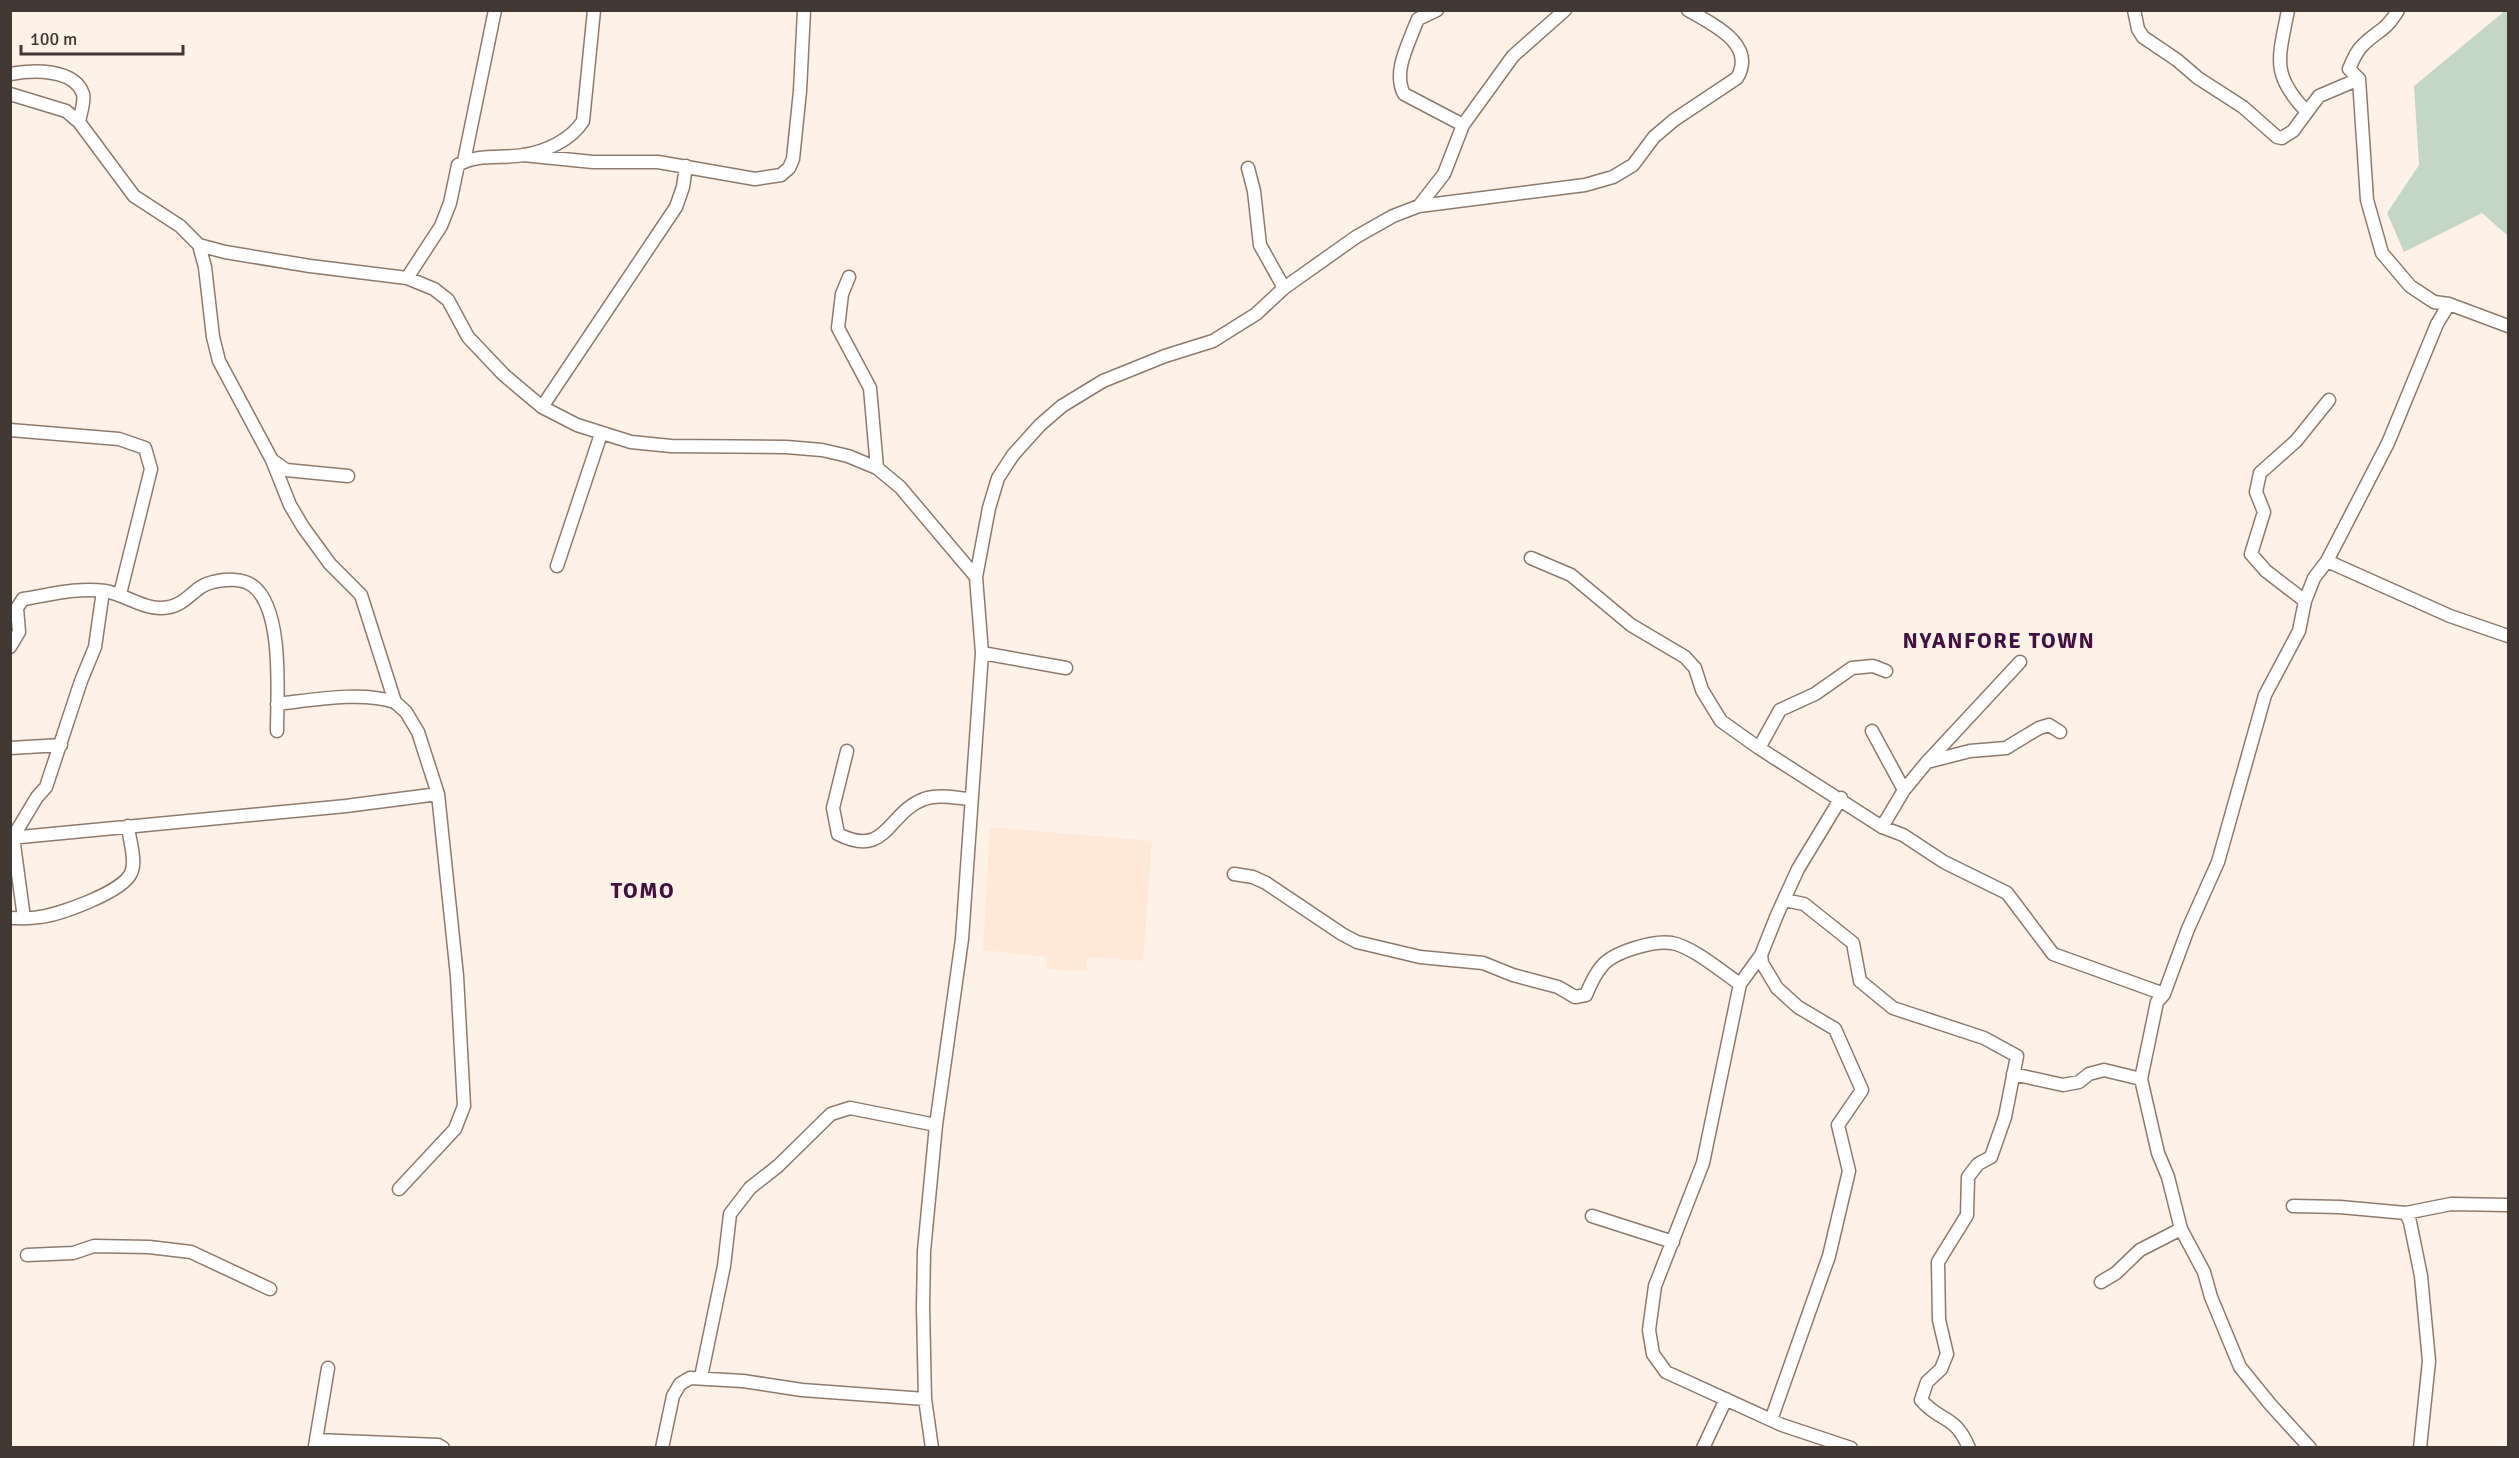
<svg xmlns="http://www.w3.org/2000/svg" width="2519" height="1458" font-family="Signika,sans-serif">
  <rect width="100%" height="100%" fill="#fef1e8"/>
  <!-- built -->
  <path fill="#ffe8d8" d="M990,827L1152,841L1143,961L1087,957V971L1046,969L1047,957L983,950Z"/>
  <!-- green -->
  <path fill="#c4d7c7" d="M2506,10L2508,11V236L2482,213L2404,252L2387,213L2419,165L2414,86Z"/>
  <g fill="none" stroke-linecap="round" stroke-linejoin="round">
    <!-- minor casing -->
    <g stroke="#8d7a6d" stroke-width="15">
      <path id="minor" d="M1437,10L1418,19L1415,26C1407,47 1393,73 1404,94L1463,125
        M2134,10L2138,29L2143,37L2177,60L2198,78L2243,107L2277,137L2282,138L2293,131L2307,112C2270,74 2279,58 2288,10
        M2398,10C2386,31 2378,30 2364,44C2356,51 2353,60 2349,69L2359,79L2367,200L2382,253L2410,286L2434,302L2449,304L2508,326
        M10,74C32,70 74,68 83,94C85,102 80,115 79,122
        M10,94L66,111L79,122L134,196L180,226L199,245L225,252L310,266L407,278L434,289L448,300L468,337L504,375L542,407L577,425L631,442L671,446L786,447L822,450L848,456L877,468L900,487L976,577
        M2307,112L2319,96L2359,79
        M523,155L593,162H658L755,179L781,175L789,168L793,159L800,91L804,10
        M464,161L495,10
        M1248,168L1254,191L1260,245L1284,288
        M1419,206L1585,185L1613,177L1633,165L1654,137L1674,120L1737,78C1757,44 1712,24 1688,10
        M199,245L205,267L213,337L219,361L272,460L290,505L303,527L330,564L361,595L395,702L406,712L418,732L438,794L457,976L464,1106L455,1129L399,1189
        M849,277L842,294L838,328L870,388L877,468
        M407,278L441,226L450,203L458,165C478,153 502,159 523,155C545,152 571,140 583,121L594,10
        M542,407L676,207L683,187L686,166
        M10,430L119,439L145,448L151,469L120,594
        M272,460L286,470L348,476
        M1531,558L1571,575L1631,625L1685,657L1695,668L1702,690L1721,721L1759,748L1882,827L1903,835L1944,862L2007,893L2053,954L2164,994L2157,1002L2141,1079L2158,1153L2168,1177L2181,1229L2204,1272L2211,1297L2240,1367L2270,1404L2310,1448
        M2327,561L2450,616L2508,636
        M557,566L601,434
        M2305,601L2266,571L2251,554L2264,512L2256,492L2260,473L2296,441L2329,400
        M10,647L19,632L17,608L23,599C49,595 78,587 105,591C124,594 143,609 162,608C188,607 192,586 213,582C225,579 243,578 253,586C284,610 277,695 277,731
        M982,653L1066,668
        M277,704C313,700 361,691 395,702
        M1872,731L1904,790
        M10,748L61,745
        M1759,748L1780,710L1815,694L1852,668L1873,666L1886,671
        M847,751L833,808L838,834C887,859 887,813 924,799C939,794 955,798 971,799
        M1927,762L1970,751L2006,748L2039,728L2049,725L2060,732
        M1841,798L1798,869L1777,915L1761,955L1740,984L1703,1163L1655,1286L1649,1330L1653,1354L1666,1372L1782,1425L1851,1448
        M1882,827L1904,790L1927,762L2020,662
        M10,838L346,806L438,794
        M1234,874L1253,877L1266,883L1342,934L1357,942L1420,957L1483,963L1513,975L1558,987L1575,997L1586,995C1590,985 1595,974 1602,966C1613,952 1654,940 1672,943C1693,947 1722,972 1740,984
        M1784,900L1804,904L1853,943L1860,981L1893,1008L1984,1038L2017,1056L2005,1117L1991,1157L1978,1164L1968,1177L1967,1215L1938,1262L1939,1320L1947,1354L1941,1369L1927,1382L1921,1400C1941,1423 1955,1414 1969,1448
        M10,918C20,918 30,919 39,917C59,915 123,892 131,873C137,861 129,839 128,826
        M24,918L13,837L37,797L46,787L81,681L95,647L103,591
        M1761,955L1762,963L1777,988L1798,1007L1835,1029L1862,1090L1838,1125L1849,1171L1829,1256L1771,1420
        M2164,994L2188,929L2218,862L2265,695L2299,631L2305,601L2314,578L2327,561L2388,443L2437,324L2449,304
        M2013,1074L2063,1085L2079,1082L2089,1074L2104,1070L2141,1079
        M2293,1206L2340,1207L2406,1213L2410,1222L2421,1276L2429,1361L2420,1448
        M2406,1213L2451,1204L2508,1205
        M1592,1216L1673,1242
        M27,1255L73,1253L94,1246L149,1247L191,1252L270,1289
        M2101,1282L2116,1273L2140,1250L2181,1229
        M701,1377L724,1266L730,1214L750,1188L778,1166L831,1114L850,1108L936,1125
        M316,1440L438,1445L443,1448
        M315,1446L328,1368
        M662,1448L673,1396L680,1384L690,1378L743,1381L802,1390L925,1399
        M932,1448L925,1399L923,1307L924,1251L936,1125L962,939L982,653L976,577L989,508L998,478L1013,455L1040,425L1062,406L1103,381L1165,356L1213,341L1256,314L1284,288L1356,237L1393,216L1419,206L1444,174L1463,125L1492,85L1513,56L1565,10
        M1703,1448L1726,1399"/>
    </g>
    <!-- minor -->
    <use href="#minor" stroke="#fff" stroke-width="12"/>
  </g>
  <g text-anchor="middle" stroke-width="4.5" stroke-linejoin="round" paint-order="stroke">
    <!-- district labels -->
    <g font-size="22" font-weight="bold" letter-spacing="1.5" fill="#431140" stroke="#fef1e8">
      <text x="1999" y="648">NYANFORE TOWN</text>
      <text x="643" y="898">TOMO</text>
    </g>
  </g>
  <!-- border -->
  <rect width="2519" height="1458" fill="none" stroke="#413833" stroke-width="24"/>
  <!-- scale -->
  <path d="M21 45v9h162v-9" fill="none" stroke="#413833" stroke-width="3"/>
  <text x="30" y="45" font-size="18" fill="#413833" stroke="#fef1e8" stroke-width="4.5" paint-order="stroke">100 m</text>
</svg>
